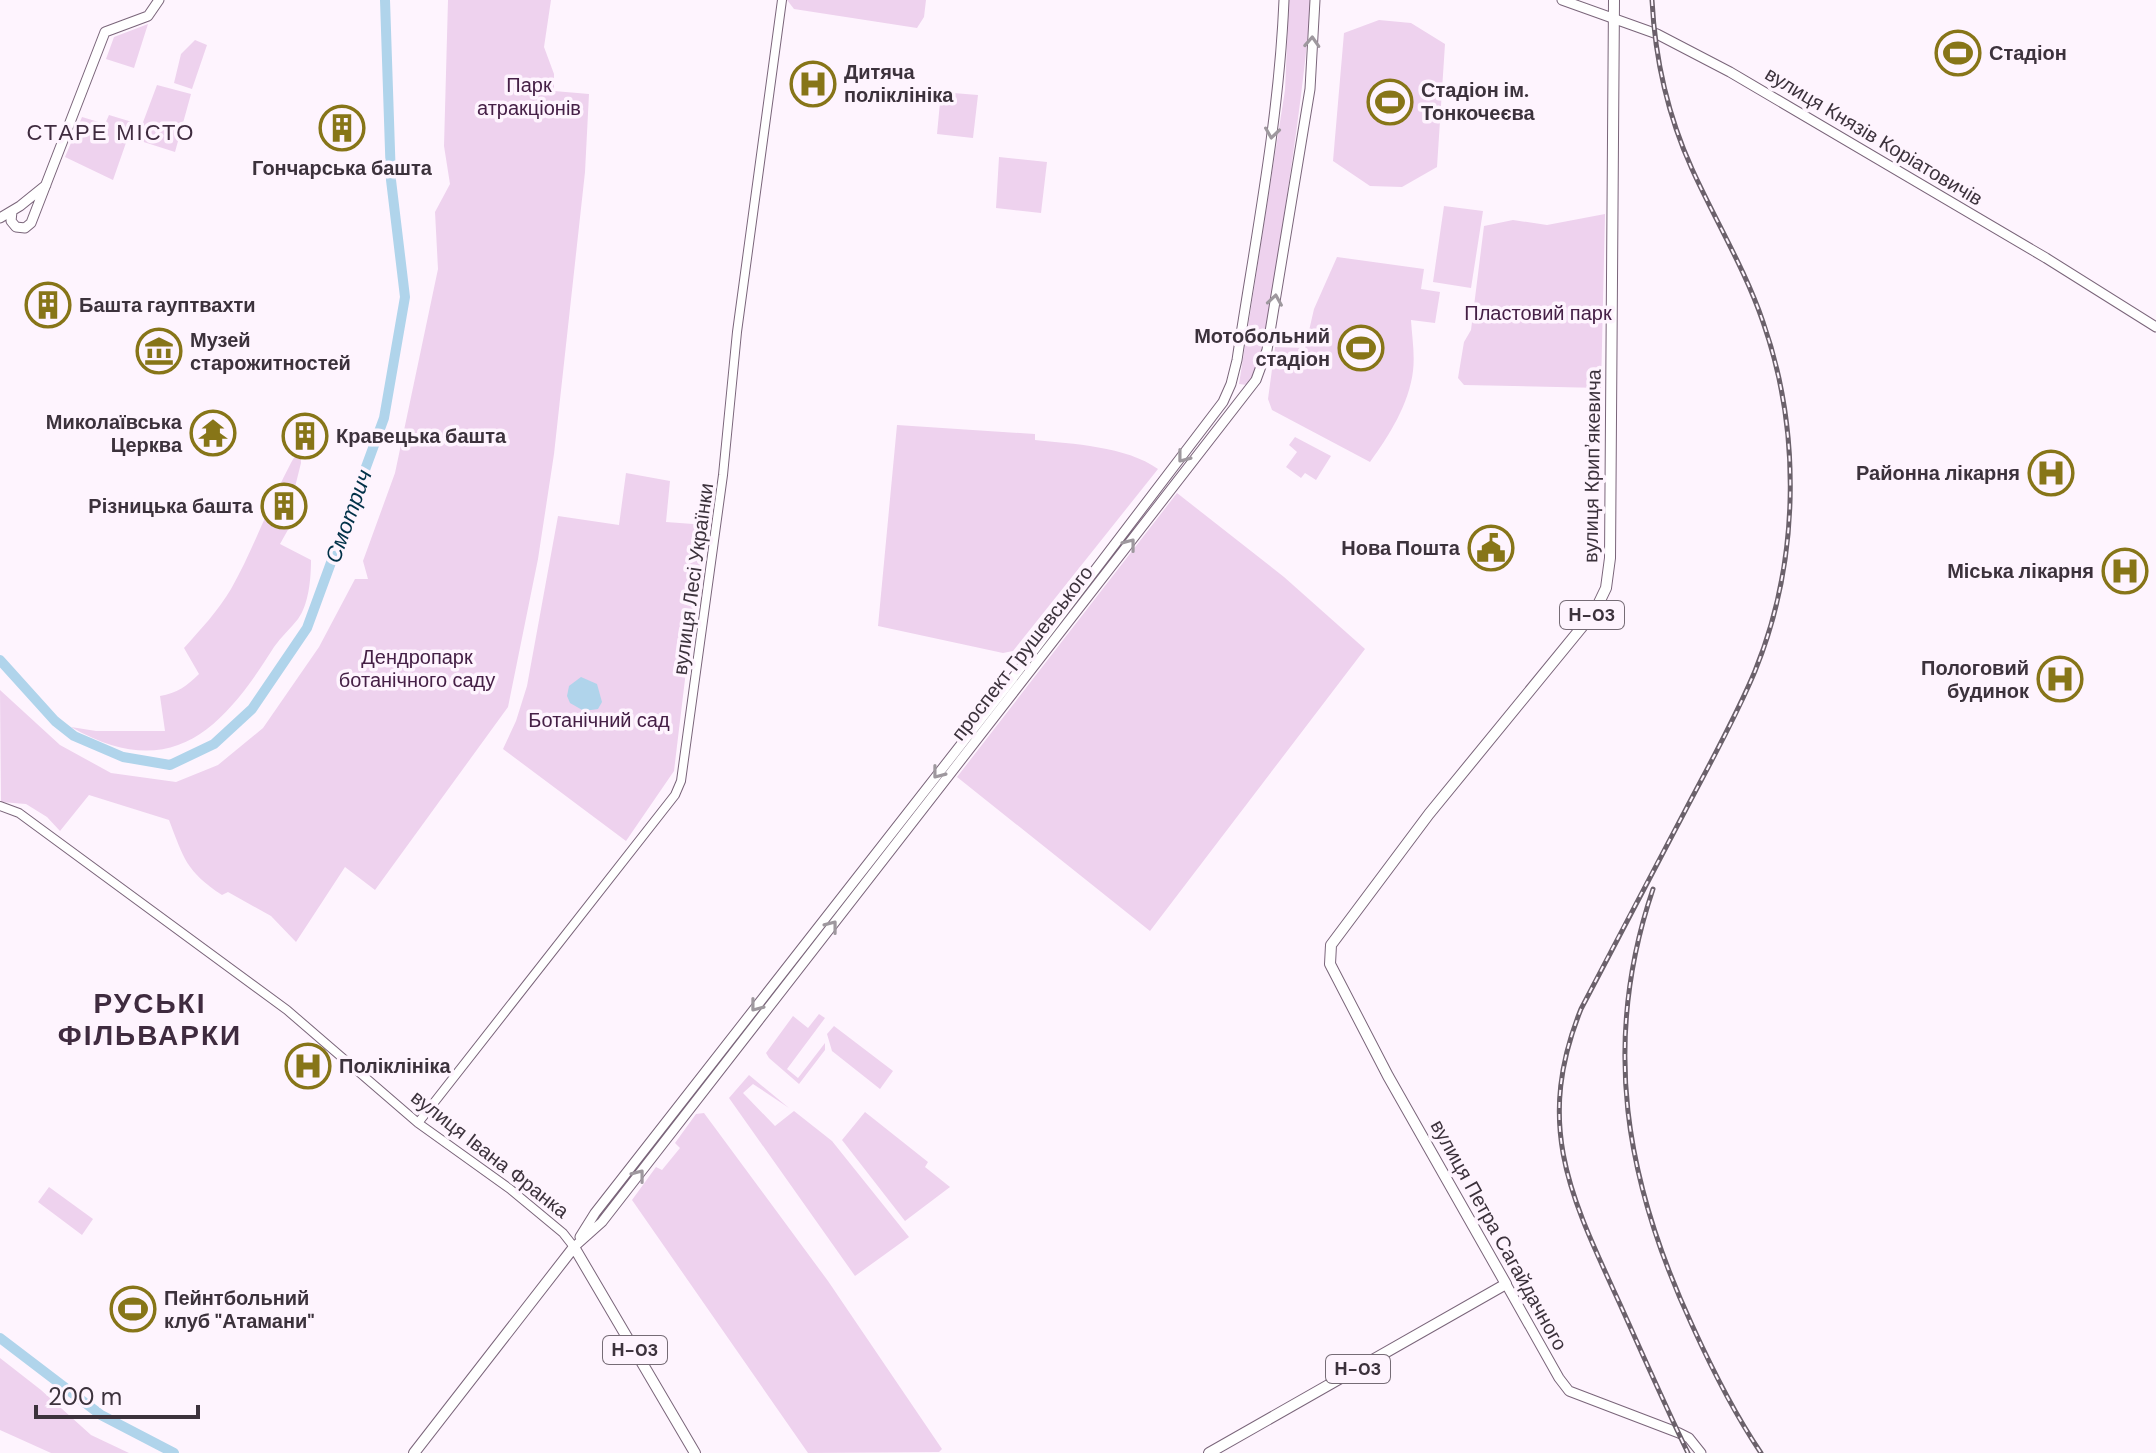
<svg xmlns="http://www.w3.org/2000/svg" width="2156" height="1453" font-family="'DM Sans',sans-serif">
  <rect width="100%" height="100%" fill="#fef4fe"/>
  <!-- green -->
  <path fill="#eed2ee" d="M448,0H551L544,47L554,74V91L589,94L585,172L554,454L538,559L508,707L375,890L345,867L296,942L271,916L228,892L222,895C186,871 184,859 169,820L89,795L60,831L47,817L26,804L1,802L0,690L60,745L111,773L176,782L218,765L263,728L319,647L355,579H368L363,561L395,473L438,269L435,212L450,184L444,146Z
    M787,0H926L924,17L917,28L794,9Z
    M1289,0H1311C1304,86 1291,170 1278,255C1273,290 1268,358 1247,385L1239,384L1285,90Z
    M1379,20L1411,23L1445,44L1437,167L1402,187L1370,186L1333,161L1344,33Z
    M148,24L134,68L106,59L114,37Z
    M195,40L207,45L192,89L174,83L181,54Z
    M157,85L191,94L175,152L128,137L113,180L65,157L82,117L105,124L109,115L142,125Z
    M941,92L978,95L973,138L937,134Z
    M999,157L1047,162L1041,213L996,208Z
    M1444,206L1483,211L1471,288L1433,282Z
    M1605,214L1601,388L1464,385L1458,378L1464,342L1471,330L1484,226L1513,220L1547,225Z
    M1337,257L1424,269L1421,289L1440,292L1435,323L1411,320C1412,337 1415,354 1413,371C1409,404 1389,436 1370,462L1272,410L1268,399L1275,347L1305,348L1314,309Z
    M897,425L1035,434V440C1072,444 1126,446 1158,469L1013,651L1003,653L878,626Z
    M1295,437L1331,456L1316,480L1305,473L1301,478L1286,467L1297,452L1289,445Z
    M300,447L301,463L292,499L303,503L280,544L311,560C311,578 309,604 298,619C290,629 281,637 274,647C222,730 171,784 71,727L96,731H165L160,696C177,693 187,686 199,674L184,648C201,629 218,611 231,589C257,543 273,492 300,447Z
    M626,473L670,481L666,522L707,525L695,596L674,771L626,841L503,749L516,721L527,686L558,516L619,525Z
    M1177,493L1284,577L1365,649L1150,931L957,777Z
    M819,1014L825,1018L787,1069L798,1078L825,1043V1050L799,1084L769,1058L766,1053L793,1016L808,1028Z
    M834,1026L893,1071L880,1089L832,1051L827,1034Z
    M749,1075L789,1108L753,1084L743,1093L775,1126L794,1111L832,1141L909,1237L855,1276L729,1098Z
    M865,1112L928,1162L925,1167L950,1187L905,1221L842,1140Z
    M704,1113L828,1281L942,1449L939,1452L808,1453L632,1200L656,1167L662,1170L680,1148L675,1143L696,1114Z
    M49,1187L93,1219L82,1235L38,1202Z
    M0,1358L41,1390L91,1435L129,1453H51L0,1430Z"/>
  <!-- water -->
  <path fill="#b0d4eb" d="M581,677L597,684L602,702L598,709L584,711L570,703L567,696L569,686Z"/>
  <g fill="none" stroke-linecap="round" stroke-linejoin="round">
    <!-- river -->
    <path stroke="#b0d4eb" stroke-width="10" d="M0,660L55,721L74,736L123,757L170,765L214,744L252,709L307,628L384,418L405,297L391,180L385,0
      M0,1338L101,1415L174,1453"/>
    <!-- tertiary casing -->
    <g stroke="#7a657a" stroke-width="10">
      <path id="tertiary" d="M0,806L19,813L287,1010L418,1123L510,1189L563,1233L574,1247
        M418,1123L675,795L681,781L723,475L737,332L782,0"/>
    </g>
    <!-- secondary casing -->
    <g stroke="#7a657a" stroke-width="11">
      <path id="secondary" d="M1562,0L1657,34L1730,72L2046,258L2156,327
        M12,212L11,221L16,227L25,228L31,223L105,32L148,16L159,0
        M0,218L20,206L46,185
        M580,1237L595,1213L1006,687L1223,402L1231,384L1237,360C1255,241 1279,121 1284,0
        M574,1247L602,1222L1256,380L1267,350L1310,89L1315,0
        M1506,1284L1559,1378L1569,1391L1679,1433L1689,1438L1701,1453"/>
    </g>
    <!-- primary casing -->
    <g stroke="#7a657a" stroke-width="12">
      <path id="primary" d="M414,1453L574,1247L695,1453
        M1209,1453L1506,1284L1388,1076L1330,964L1331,945L1429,814L1595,611L1606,588L1610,558L1614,0"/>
    </g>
    <!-- tertiary -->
    <use href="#tertiary" stroke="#fff" stroke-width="8"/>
    <!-- secondary -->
    <use href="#secondary" stroke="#fff" stroke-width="9"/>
    <!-- primary -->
    <use href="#primary" stroke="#fff" stroke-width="10"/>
    <!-- rail casing -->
    <g stroke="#6b616b" stroke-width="5">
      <path id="rail" d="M1652,0C1655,59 1668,116 1692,169C1715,220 1745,269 1763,322C1802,433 1799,563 1755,671C1735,719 1709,765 1685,811C1650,877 1615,943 1581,1009C1534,1126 1571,1197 1619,1302C1642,1353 1664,1403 1688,1453
        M1653,889C1601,1043 1625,1180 1692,1325C1712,1369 1734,1413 1761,1453"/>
    </g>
    <!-- rail -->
    <use href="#rail" stroke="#fef4fe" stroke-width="2" stroke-dasharray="6" stroke-linecap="butt"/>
  </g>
  <!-- one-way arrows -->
  <defs><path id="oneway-chevron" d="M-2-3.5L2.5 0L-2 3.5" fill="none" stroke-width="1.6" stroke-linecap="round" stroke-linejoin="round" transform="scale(2)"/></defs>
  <g stroke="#9e989e">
    <use href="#oneway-chevron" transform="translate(1312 42) rotate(-87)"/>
    <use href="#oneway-chevron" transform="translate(1272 133) rotate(98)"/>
    <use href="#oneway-chevron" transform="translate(1275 300) rotate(-81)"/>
    <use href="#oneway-chevron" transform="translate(1183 457) rotate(128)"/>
    <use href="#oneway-chevron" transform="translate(1130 544) rotate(-52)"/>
    <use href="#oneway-chevron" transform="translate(938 773) rotate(128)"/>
    <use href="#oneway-chevron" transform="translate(832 926) rotate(-52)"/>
    <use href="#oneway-chevron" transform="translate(756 1006) rotate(128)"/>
    <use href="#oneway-chevron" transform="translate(639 1175) rotate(-52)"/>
  </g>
  <!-- icons -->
  <defs>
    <g id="stadium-ring" transform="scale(2.3)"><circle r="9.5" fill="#fef4fe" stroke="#877518" stroke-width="1.5"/><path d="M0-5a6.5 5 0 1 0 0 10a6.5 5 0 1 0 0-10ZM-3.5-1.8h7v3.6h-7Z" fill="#877518"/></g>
    <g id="hospital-ring" transform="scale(2.3)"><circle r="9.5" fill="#fef4fe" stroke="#877518" stroke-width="1.5"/><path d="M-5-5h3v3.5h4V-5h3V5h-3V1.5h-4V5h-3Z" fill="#877518"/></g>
    <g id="building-ring" transform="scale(2.3)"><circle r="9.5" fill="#fef4fe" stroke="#877518" stroke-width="1.5"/><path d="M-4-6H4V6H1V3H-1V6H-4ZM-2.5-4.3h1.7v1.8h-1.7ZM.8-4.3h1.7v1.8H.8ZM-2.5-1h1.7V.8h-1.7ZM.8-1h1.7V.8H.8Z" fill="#877518"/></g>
    <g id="museum-ring" transform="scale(2.3)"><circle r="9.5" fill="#fef4fe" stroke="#877518" stroke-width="1.5"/><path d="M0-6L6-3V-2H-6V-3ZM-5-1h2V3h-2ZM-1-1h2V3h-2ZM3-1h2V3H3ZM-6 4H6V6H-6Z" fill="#877518"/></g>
    <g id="temple-ring" transform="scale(2.3)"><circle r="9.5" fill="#fef4fe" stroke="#877518" stroke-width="1.5"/><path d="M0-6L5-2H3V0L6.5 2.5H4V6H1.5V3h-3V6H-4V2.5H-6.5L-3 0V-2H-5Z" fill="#877518"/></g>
    <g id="civic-ring" transform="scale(2.3)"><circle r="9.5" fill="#fef4fe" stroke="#877518" stroke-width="1.5"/><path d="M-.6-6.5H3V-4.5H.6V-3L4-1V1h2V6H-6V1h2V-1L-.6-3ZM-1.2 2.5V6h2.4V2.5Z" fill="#877518"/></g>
  </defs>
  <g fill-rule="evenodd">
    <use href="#stadium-ring" x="1958" y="53"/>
    <use href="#hospital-ring" x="813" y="84"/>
    <use href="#stadium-ring" x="1390" y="102"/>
    <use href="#building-ring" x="342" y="128"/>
    <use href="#building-ring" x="48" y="305"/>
    <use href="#stadium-ring" x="1361" y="348"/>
    <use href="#museum-ring" x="159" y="351"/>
    <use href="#temple-ring" x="213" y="433"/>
    <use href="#building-ring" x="305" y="436"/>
    <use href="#hospital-ring" x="2051" y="473"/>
    <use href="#building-ring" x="284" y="506"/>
    <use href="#civic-ring" x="1491" y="548"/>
    <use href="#hospital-ring" x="2125" y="571"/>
    <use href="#hospital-ring" x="2060" y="679"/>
    <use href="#hospital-ring" x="308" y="1066"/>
    <use href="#stadium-ring" x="133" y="1309"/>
  </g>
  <g text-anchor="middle" stroke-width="7" stroke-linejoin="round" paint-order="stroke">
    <!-- shield labels -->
    <g fill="#fef4fe" stroke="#766c76" stroke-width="2">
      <rect x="1560" y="601" width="64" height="28" rx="6"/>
      <rect x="603" y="1336" width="64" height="28" rx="6"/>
      <rect x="1326" y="1355" width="64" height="28" rx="6"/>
    </g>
    <g font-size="18" font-weight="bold" fill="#3c323c">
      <text x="1592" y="621">Н-03</text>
      <text x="635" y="1356">Н-03</text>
      <text x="1358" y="1375">Н-03</text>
    </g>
    <!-- poi labels -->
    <g font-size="20" font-weight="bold" fill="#3c323c" stroke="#fef4fe" text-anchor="start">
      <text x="1989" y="60">Стадіон</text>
      <text x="844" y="79">Дитяча<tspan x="844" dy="23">поліклініка</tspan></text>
      <text x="1421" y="97">Стадіон ім.<tspan x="1421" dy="23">Тонкочеєва</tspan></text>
      <text x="342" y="175" text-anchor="middle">Гончарська башта</text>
      <text x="79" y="312">Башта гауптвахти</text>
      <text x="1330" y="343" text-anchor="end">Мотобольний<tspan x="1330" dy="23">стадіон</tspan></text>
      <text x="190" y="347">Музей<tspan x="190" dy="23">старожитностей</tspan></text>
      <text x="182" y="429" text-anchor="end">Миколаївська<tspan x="182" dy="23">Церква</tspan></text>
      <text x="336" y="443">Кравецька башта</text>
      <text x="2020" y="480" text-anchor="end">Районна лікарня</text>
      <text x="253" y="513" text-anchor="end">Різницька башта</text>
      <text x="1460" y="555" text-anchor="end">Нова Пошта</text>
      <text x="2094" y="578" text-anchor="end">Міська лікарня</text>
      <text x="2029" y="675" text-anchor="end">Пологовий<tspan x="2029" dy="23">будинок</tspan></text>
      <text x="339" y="1073">Поліклініка</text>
      <text x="164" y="1305">Пейнтбольний<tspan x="164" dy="23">клуб "Атамани"</tspan></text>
    </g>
    <!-- park labels -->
    <g font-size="20" fill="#452046" stroke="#fef4fe">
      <text x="529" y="92">Парк<tspan x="529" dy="23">атракціонів</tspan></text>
      <text x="1538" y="320">Пластовий парк</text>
      <text x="417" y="664">Дендропарк<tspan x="417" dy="23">ботанічного саду</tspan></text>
      <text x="599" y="727">Ботанічний сад</text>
    </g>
    <!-- street labels -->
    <g font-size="20" fill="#3c323c" stroke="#fef4fe">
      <text transform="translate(1874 136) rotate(31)" y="7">вулиця Князів Коріатовичів</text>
      <text transform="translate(1592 466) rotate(-89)" y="7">вулиця Крипʼякевича</text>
      <text transform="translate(693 579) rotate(-82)" y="7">вулиця Лесі Українки</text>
      <text transform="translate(1022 653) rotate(-52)" y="7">проспект Грушевського</text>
      <text transform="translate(490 1154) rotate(38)" y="7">вулиця Івана Франка</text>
      <text transform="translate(1499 1235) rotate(61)" y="7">вулиця Петра Сагайдачного</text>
    </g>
    <!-- neighbourhood labels -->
    <g font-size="22" letter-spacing="2" fill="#3f2b3f" stroke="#fef4fe">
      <text x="111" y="140">СТАРЕ МІСТО</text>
    </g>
    <!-- water labels -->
    <g font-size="22" font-style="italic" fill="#003148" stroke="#fef4fe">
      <text transform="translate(348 516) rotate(-70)" y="8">Смотрич</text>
    </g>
    <!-- district labels -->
    <g font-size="28" font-weight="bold" letter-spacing="2" fill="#3f2b3f" stroke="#fef4fe">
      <text x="150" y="1013">РУСЬКІ<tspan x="150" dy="32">ФІЛЬВАРКИ</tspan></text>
    </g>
  </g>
  <!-- scale -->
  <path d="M36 1405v12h162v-12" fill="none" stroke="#3c323c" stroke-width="4"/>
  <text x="48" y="1405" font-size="24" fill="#3c323c" stroke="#fef4fe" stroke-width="6" paint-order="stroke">200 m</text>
</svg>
